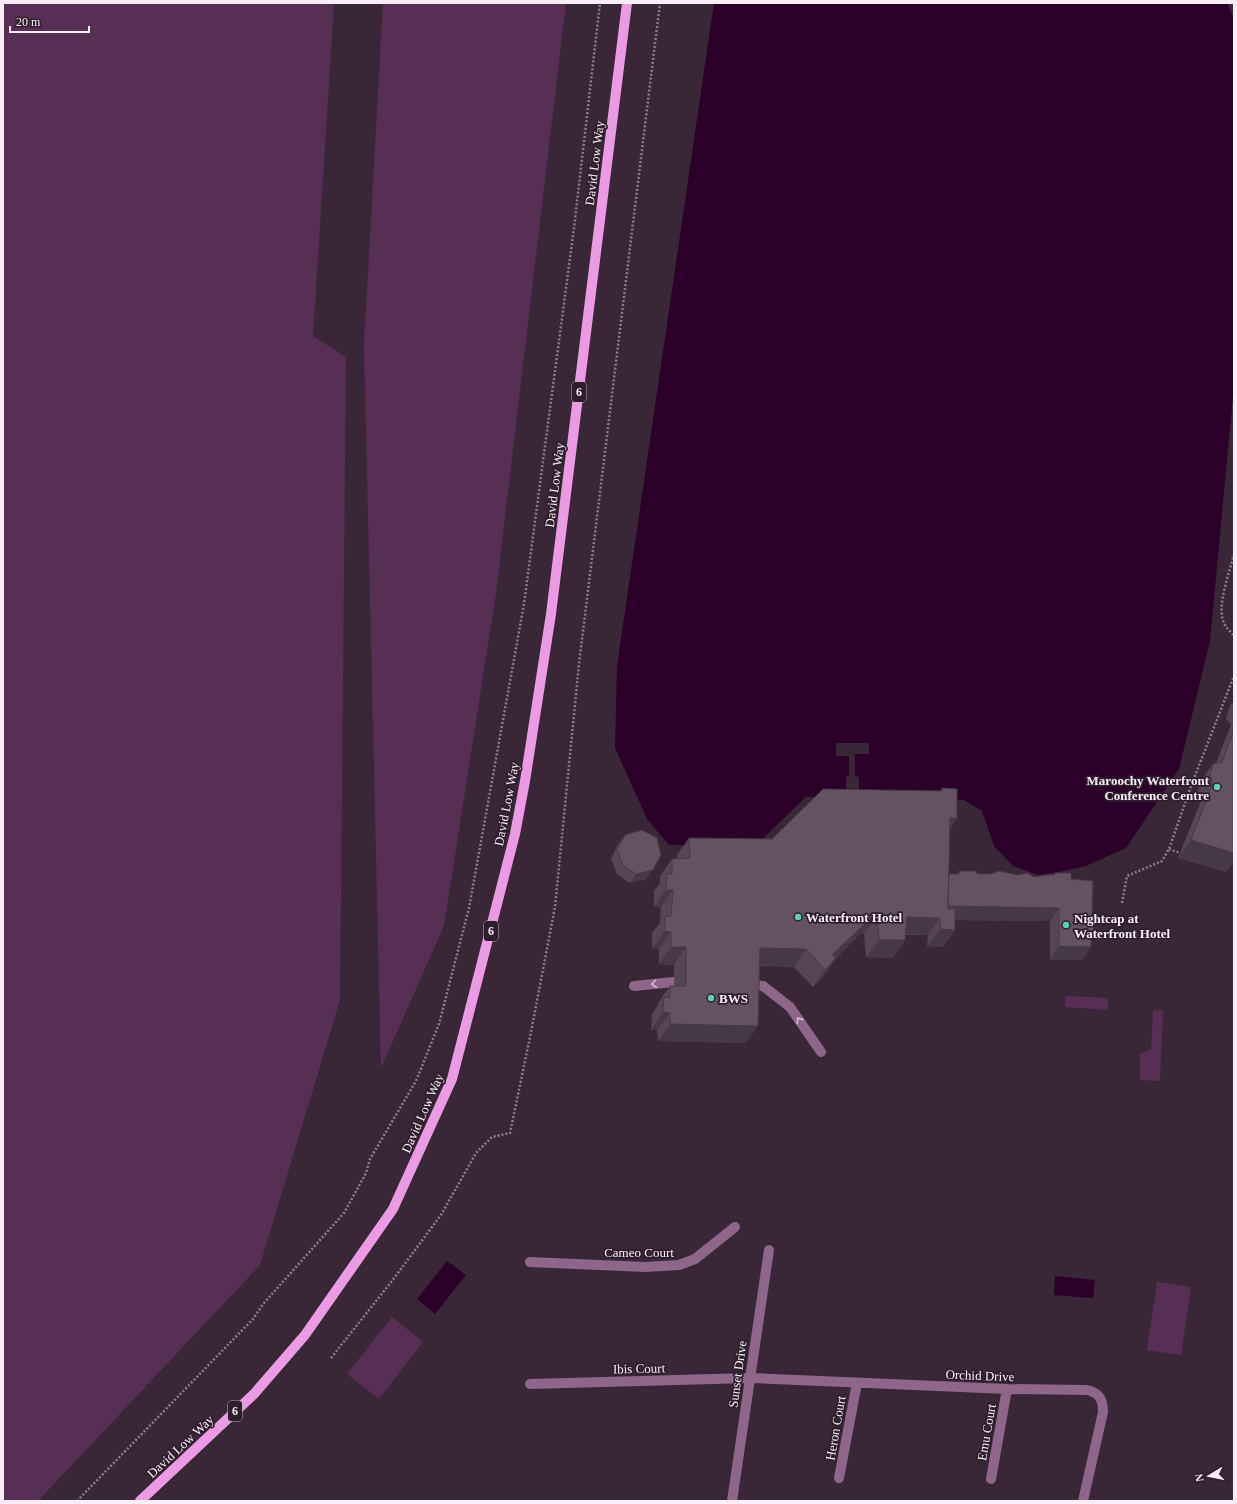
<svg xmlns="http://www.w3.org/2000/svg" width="1237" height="1504" font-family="Georgia,serif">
  <rect width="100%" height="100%" fill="#392737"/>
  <!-- green -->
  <path fill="#572f54" d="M3,3H334L313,336L346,357L340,1000L260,1265L38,1501H3Z
    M383,3H566L496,593L444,926L381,1068L364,345Z
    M1065,996L1108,998V1010L1065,1007Z
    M1163,1010L1160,1081L1140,1080V1054L1151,1049L1153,1011Z
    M1157,1282L1191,1287L1181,1355L1147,1350Z
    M392,1317L423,1342L379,1399L347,1374Z"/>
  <!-- water -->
  <path fill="#2b0029" d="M714,3H1227L1234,18V385L1210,641L1179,769L1126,848L1086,866L1059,872L1038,875L1013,866L994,846L982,811L964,800L806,797L755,846L669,845L647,819L615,748L617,666Z
    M447,1261L466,1275L435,1314L417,1299Z
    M1055,1276L1095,1280L1093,1298L1054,1295Z"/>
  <!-- pier -->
  <path fill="#392737" d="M836,743H869V754H855V776L859,777V800L846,799V776H849V756H836Z"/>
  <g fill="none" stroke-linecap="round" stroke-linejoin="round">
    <!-- path -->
    <path stroke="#8d7e8b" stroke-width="2.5" stroke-dasharray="2 2" stroke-linecap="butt" d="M1234,554C1230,571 1216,607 1224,623C1226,628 1231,632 1234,636
      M1169,849L1180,853
      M1122,903L1127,876L1162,861L1169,849L1191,786L1234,676
      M331,1358L392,1281L441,1215L476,1153L492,1137L510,1133L530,1037L555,907L579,664L660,3
      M77,1501L253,1319L264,1303L344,1213L366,1173L370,1159L416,1081L439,1024L469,908L524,604L574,228L600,3"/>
    <!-- lane -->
    <path stroke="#8d6689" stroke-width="10" d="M747,984L763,986L790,1007L821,1052
      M634,986L674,982"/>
    <!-- street -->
    <path stroke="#8d6689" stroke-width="10" d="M530,1262L645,1267L679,1265L695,1259L735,1227
      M530,1384L750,1378L1007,1389L1087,1390C1100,1393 1103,1400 1103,1412L1083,1501
      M839,1478L857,1383
      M991,1479L1007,1389
      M732,1501L769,1250"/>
    <!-- primary -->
    <path stroke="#eb9ae4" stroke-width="10" d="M140,1501L254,1394L305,1335L393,1209L452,1079L515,834L525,781L551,614L627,3"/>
  </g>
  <!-- wall -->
  <path fill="#564654" d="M1234,701V861L1226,872L1178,858L1201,801L1198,792L1201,781L1213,764L1216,763L1231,725L1226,718L1230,706Z
    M942,788L957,818L950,829L949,874H957L959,871L977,874L1018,875L1034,877L1054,875L1055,873L1071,879L1092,915L1091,947L1082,960H1050V921L955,920V930L943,947L927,946L928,935H906L893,958L866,957L864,934L861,933L836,958L824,976L813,987L794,967L759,966L746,1043L658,1041L657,1030H651L652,1014L658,1005V1003L670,986H674V965L659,964V949H652V933L660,923L661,907H654V891L660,883V876L672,859L677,858V855L689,838L772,839L940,791Z
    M625,835L646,879L630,883L617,874L611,859L618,844Z"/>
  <!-- shaded-wall -->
  <path fill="#463945" d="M950,818H957L945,835Z
    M1191,840L1234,853V861L1226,872L1178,858Z
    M653,870L646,879L630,883L636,874Z
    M666,890H673L661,907H654Z
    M947,906L1059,908L1050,921L940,920V918L928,935L894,934L907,917Z
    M873,916H877L864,934L861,933L824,969L832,955Z
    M940,929L955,930L943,947L927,946Z
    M665,931L671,932L659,949H652Z
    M879,940H905L893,958L866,957Z
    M1059,946L1091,947L1082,960H1050Z
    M671,947H686L674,965L659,964Z
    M760,948L806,949L794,967L748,965Z
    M836,958L824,976L813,987L825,970Z
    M663,1012L670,1013L657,1030H651Z
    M670,1024L758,1026L746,1043L658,1041Z"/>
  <!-- building -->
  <path fill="#645162" stroke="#463945" d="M1234,731V853L1191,840L1213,783L1210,775L1213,764L1222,762Z
    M942,788L957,789V818H950L948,909H955V930L940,929V918L907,917L905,940H879L877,916H873L832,955L836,958L825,970L806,949L760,948L758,1026L670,1024V1013L663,1012L664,997L670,998V986H686V947H671V932L665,931V916H671L673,890H666L667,874H672V859L690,858L689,838L772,839L823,789L942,791Z
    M642,830L657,838L661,855L653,870L636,874L623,865L617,850L625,835Z
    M959,871H976L977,874H990L999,871L1018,875L1027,873L1034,877L1047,875H1055V873H1071V879L1093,881L1092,915L1093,918L1094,935L1091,939V947L1059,946V908L948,906L949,874H959Z"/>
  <!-- one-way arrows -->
  <defs><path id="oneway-chevron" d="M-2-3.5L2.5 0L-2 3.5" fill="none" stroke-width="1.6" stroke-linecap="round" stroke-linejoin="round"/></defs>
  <g stroke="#d3bed1">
    <use href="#oneway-chevron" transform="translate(654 984) rotate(173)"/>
    <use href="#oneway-chevron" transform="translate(799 1020) rotate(-125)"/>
  </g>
  <!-- markers -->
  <g fill="#5cceba" stroke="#2e1e2d" stroke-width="1.5">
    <circle cx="1217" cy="787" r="4"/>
    <circle cx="798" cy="917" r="4"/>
    <circle cx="1066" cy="925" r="4"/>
    <circle cx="711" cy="998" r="4"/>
  </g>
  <g text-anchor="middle" stroke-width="3.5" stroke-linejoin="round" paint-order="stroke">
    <!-- shield labels -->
    <g fill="#2e1e2d" stroke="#bcb0bb" stroke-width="1">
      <rect x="572" y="382" width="14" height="20" rx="3"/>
      <rect x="484" y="921" width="14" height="20" rx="3"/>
      <rect x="228" y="1401" width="14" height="20" rx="3"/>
    </g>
    <g font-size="12" font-weight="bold" fill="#f9eef8">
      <text x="579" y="396">6</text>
      <text x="491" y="935">6</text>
      <text x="235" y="1415">6</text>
    </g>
    <!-- street labels -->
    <g font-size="13" fill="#f9eef8" stroke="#2e1e2d">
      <text transform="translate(594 163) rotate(-83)" y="5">David Low Way</text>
      <text transform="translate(554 485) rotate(-83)" y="5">David Low Way</text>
      <text transform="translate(506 804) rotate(-79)" y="5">David Low Way</text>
      <text transform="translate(422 1113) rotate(-66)" y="5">David Low Way</text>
      <text x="639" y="1257">Cameo Court</text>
      <text transform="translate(639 1368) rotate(-1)" y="5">Ibis Court</text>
      <text transform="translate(737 1374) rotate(-82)" y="5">Sunset Drive</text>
      <text transform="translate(980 1375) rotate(2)" y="5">Orchid Drive</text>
      <text transform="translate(835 1428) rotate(-80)" y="5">Heron Court</text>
      <text transform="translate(986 1432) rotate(-80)" y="5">Emu Court</text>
      <text transform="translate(180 1446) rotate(-43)" y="5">David Low Way</text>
    </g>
    <!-- poi labels -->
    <g font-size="13" font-weight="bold" fill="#f9eef8" stroke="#2e1e2d" text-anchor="start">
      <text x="1209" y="785" text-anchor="end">Maroochy Waterfront<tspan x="1209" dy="15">Conference Centre</tspan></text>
      <text x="806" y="922">Waterfront Hotel</text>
      <text x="1074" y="923">Nightcap at<tspan x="1074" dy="15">Waterfront Hotel</tspan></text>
      <text x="719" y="1003">BWS</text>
    </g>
  </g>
  <!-- border -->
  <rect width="1237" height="1504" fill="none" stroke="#f9eef8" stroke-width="8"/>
  <!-- north arrow -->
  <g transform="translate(1209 1476) rotate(260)" stroke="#2e1e2d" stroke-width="3" paint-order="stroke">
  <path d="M0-3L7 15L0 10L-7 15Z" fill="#f9eef8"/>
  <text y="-6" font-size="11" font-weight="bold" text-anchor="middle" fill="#f9eef8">N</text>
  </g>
  <!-- scale -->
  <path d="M10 26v6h79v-6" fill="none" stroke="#f9eef8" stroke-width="2"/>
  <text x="16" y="26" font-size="12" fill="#f9eef8" stroke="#2e1e2d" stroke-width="3" paint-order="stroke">20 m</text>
</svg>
